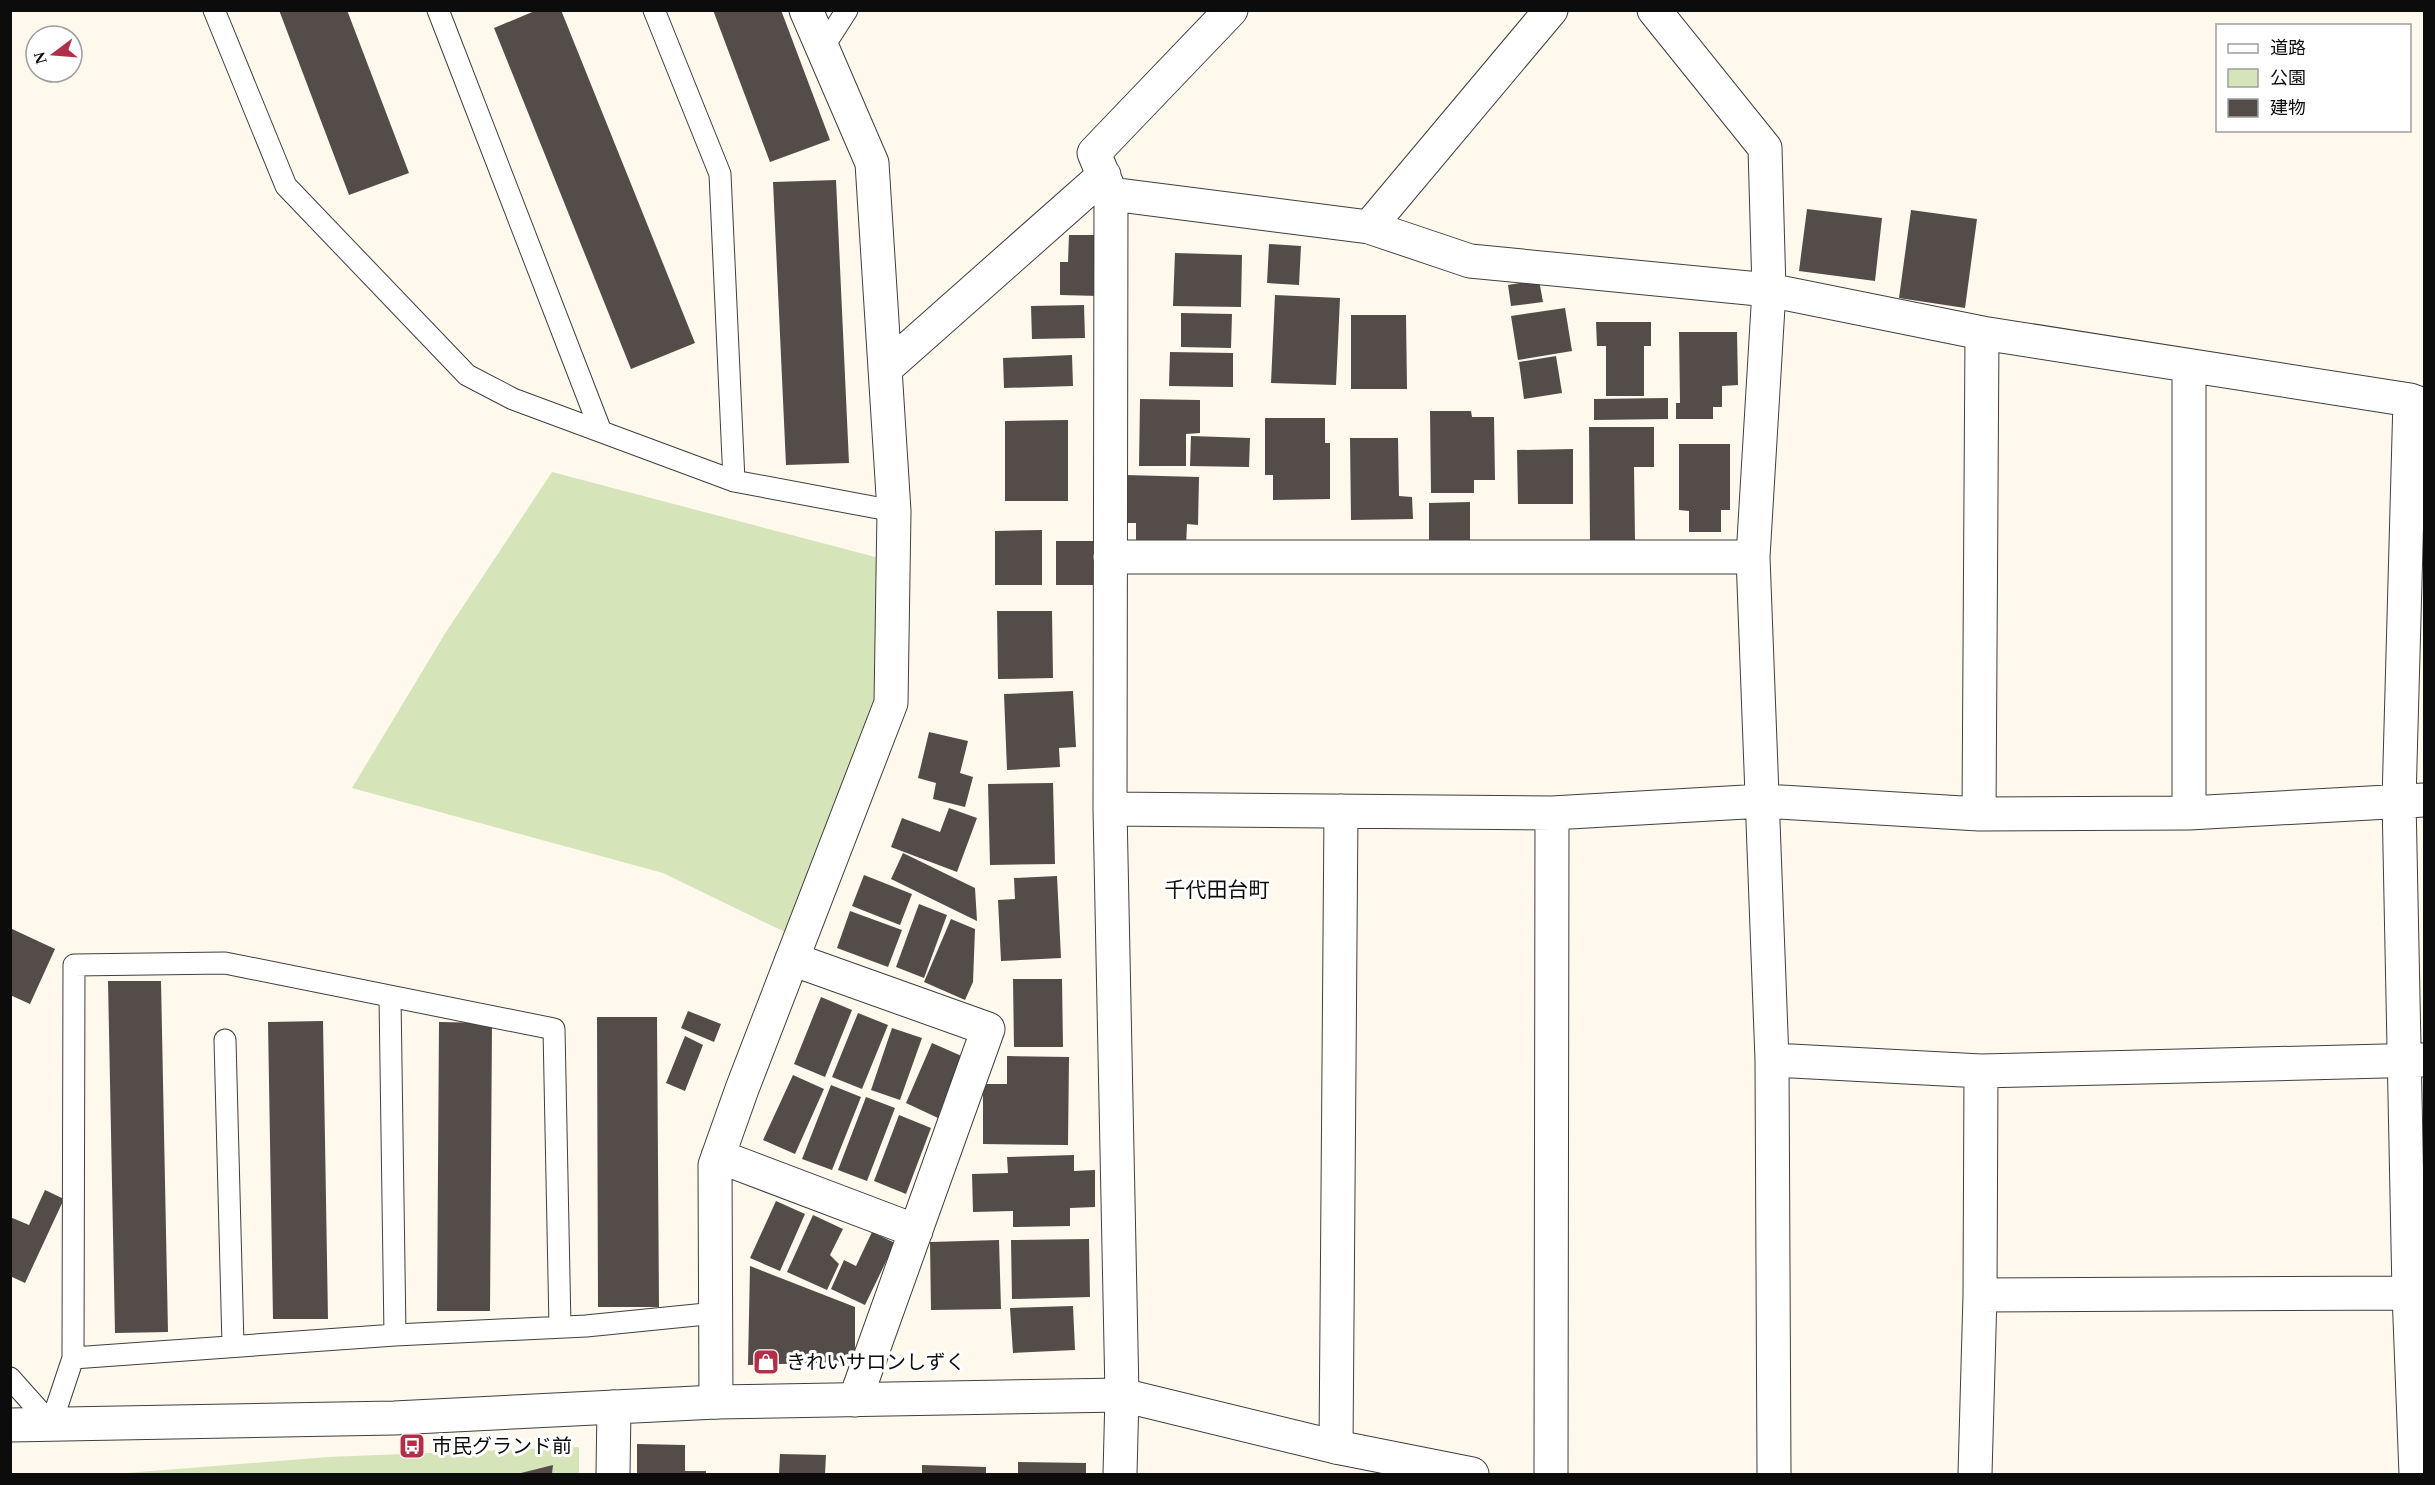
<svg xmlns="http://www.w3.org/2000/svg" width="2435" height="1485" font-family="'Times New Roman','Noto Sans JP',serif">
  <rect width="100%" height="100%" fill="#fef8ed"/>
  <!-- green -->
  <path fill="#d6e5b9" d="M552,472L883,559L880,697L789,934L663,873L352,788L446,632Z
    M579,1447V1474H114L328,1457Z"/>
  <!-- building -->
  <path fill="#544c49" d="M279,10H347L409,173L349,195Z
    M537,10H561L695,343L631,369L494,28Z
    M713,10H781L830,140L770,162Z
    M836,180L849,463L786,465L773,182Z
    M1807,209L1882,218L1875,281L1799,271Z
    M1911,210L1977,219L1965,308L1899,298Z
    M1069,235H1099V296L1060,295V262H1068Z
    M1269,244L1301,246L1299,285L1267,283Z
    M1175,253L1242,255L1241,307L1173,306Z
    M1539,280L1543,302L1511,306L1508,285Z
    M1275,295L1340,298L1336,385L1271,383Z
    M1084,305L1085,338L1032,339L1031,306Z
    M1565,308L1572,351L1518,360L1511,316Z
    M1181,313L1232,314L1231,348L1181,347Z
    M1351,315H1406L1407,389H1351Z
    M1596,322H1651V346H1644V396H1606V346H1597Z
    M1679,332H1737L1738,385L1722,386V407H1713V419H1676V403H1680Z
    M1170,352L1233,353V387L1169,386Z
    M1072,355L1073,386L1004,388L1003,358Z
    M1556,356L1562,393L1524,399L1519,362Z
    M1668,398V419L1594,420V399Z
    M1140,399L1200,400V433L1186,434V466H1139Z
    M1430,411H1471L1472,417H1494L1495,480H1474V493H1431Z
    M1265,418H1325V443H1330V499L1273,500V475H1265Z
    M1068,420V501H1005V421Z
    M1589,427H1654V467H1634L1635,540H1590Z
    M1191,436L1250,438L1249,467L1190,466Z
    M1350,438H1398L1399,496L1412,497L1413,519L1351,520Z
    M1679,444H1730V510H1721V532H1689V511L1679,510Z
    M1573,449V504H1518L1517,450Z
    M1125,475L1199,477L1198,525L1187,524L1186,547L1136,546V523H1124Z
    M1470,502V540L1429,541V503Z
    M1042,530V585H995V531Z
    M1056,541H1099V585H1056Z
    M997,611H1052L1053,678L998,679Z
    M1073,691L1076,747L1059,748L1060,767L1007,770L1004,694Z
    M929,732L968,741L960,773L973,777L965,807L933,799L936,783L918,778Z
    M1053,783L1055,864L990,865L988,784Z
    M949,808L977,818L957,872L891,847L902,818L940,832Z
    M903,853L975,888L977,921L891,879Z
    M864,875L912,894L900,925L852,906Z
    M1057,876L1061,958L1001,961L998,900L1015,899L1014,878Z
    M919,904L947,915L924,978L896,967Z
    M850,911L902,930L888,967L837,948Z
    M951,919L975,929L973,982L965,1000L924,982Z
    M10,928L55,949L30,1004L10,995Z
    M1013,979H1062L1063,1047H1014Z
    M108,981H161L168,1332L115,1333Z
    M821,997L852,1010L825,1077L794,1064Z
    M688,1011L721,1024L714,1042L681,1028Z
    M858,1013L888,1025L862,1089L832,1077Z
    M597,1017H657L659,1307H598Z
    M323,1021L328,1319H273L268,1022Z
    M439,1022L492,1023L490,1311H437Z
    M892,1028L922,1038L900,1100L871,1090Z
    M685,1036L703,1045L685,1091L666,1083Z
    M932,1043L964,1057L938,1118L906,1103Z
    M1007,1056L1069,1057L1068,1145L983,1144V1084H1007Z
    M793,1075L824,1089L795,1154L763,1140Z
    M831,1085L861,1097L832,1170L802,1159Z
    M866,1097L895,1108L867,1181L838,1170Z
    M899,1115L931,1128L906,1194L874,1181Z
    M1074,1155V1171L1095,1170V1207L1070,1208V1226L1013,1227V1211L973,1212L972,1174L1008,1173L1007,1157Z
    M45,1190L64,1199L25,1283L10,1276V1217L29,1225Z
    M776,1201L805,1214L780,1271L750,1258Z
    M813,1215L843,1229L830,1255L839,1264L827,1290L787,1272Z
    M872,1232L895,1243L865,1305L831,1289L844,1260L856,1266Z
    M1089,1239L1090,1297L1012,1299L1011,1240Z
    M999,1240L1001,1309L931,1310L930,1242Z
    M750,1266L855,1307V1362L748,1365Z
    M1073,1306L1075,1350L1013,1353L1010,1308Z
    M637,1444L685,1445V1471H706V1474H637Z
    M780,1454L826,1455L825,1474H779Z
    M1018,1462L1086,1463V1474H1018Z
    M553,1465L552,1474H517Z
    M922,1465L986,1467V1474H922Z"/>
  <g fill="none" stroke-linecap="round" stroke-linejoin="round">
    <!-- service casing -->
    <g stroke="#3f3f3f" stroke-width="23">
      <path id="service" d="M214,10L286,186L467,375L513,399L734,481L894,511
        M438,10L600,429
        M654,10L720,174L734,481
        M822,49L847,10
        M390,997L395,1335
        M225,1040L233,1345
        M73,1358L395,1335L586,1326L716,1313
        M10,1378L51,1424
        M51,1424L73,1358L74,965L225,963L554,1029L560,1327"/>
    </g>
    <!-- minor casing -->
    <g stroke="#3f3f3f" stroke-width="35">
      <path id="minor" d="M1654,10L1765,148L1769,290L1753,557L1772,1060L1774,1474
        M1111,194L1369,227L1470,261L1769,290L1982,333L2410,400L2424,405
        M1369,227L1551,10
        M885,369L1104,175
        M2410,400L2399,800L2409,1293L2416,1474
        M1110,557H1753
        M1110,809L1552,813L1763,801L1979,814L2189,813L2424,800
        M2189,813V366
        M1979,814L1982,333
        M792,959L988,1029L855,1400
        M1772,1060L1981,1071L2424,1060
        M718,1156L916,1231
        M1980,1295L2424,1293
        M716,1402L715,1165L742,1089L891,703L894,511L872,163L806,10
        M1336,1447L1341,811
        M613,1474L614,1407
        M1120,1474L1122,1395L1110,809L1111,194L1094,153L1231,10
        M1551,1474L1552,813
        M1975,1474L1980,1295L1981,1071"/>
    </g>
    <!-- tertiary casing -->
    <g stroke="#3f3f3f" stroke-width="35">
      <path id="tertiary" d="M10,1425L394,1418L716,1402L1122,1395L1336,1447L1472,1474"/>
    </g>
    <!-- service -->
    <use href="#service" stroke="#fff" stroke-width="21"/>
    <!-- minor -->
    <use href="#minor" stroke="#fff" stroke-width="33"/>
    <!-- tertiary -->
    <use href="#tertiary" stroke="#fff" stroke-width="33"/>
  </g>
  <!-- icons -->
  <defs>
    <g id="shop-square" transform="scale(1.35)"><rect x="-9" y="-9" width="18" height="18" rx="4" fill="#b22f48" stroke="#fff"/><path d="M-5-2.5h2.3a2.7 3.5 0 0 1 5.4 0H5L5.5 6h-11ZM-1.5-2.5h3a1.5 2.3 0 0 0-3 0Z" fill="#fff"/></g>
    <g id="bus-square" transform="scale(1.35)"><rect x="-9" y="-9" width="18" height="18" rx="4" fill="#b22f48" stroke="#fff"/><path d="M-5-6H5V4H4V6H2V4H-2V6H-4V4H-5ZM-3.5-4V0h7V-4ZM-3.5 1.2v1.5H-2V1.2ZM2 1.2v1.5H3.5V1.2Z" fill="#fff"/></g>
  </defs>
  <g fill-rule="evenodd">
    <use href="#shop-square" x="766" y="1362"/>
    <use href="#bus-square" x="412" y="1446"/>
  </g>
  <g text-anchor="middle" stroke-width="6" stroke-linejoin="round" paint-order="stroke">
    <!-- poi labels -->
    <g font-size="20" fill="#0c0c0c" stroke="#fff" text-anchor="start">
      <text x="786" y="1369">きれいサロンしずく</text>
      <text x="432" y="1453">市民グランド前</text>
    </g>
    <!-- neighbourhood labels -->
    <g font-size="21" fill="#0c0c0c" stroke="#fff">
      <text x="1217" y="897">千代田台町</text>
    </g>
  </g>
  <!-- border -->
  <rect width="2435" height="1485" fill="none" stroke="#0c0c0c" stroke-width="24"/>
  <!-- legend -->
  <rect x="2216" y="24" width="195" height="108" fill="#ffffff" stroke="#9e9e9e" stroke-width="1.5"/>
  <rect x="2228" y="44" width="30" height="9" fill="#ffffff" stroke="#9e9e9e" stroke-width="1.5"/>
  <text x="2270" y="54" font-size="18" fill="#0c0c0c">道路</text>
  <rect x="2228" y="69" width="30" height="18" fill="#d6e5b9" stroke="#9e9e9e" stroke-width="1.5"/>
  <text x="2270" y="84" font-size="18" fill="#0c0c0c">公園</text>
  <rect x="2228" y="99" width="30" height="18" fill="#544c49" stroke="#9e9e9e" stroke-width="1.5"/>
  <text x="2270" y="114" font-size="18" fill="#0c0c0c">建物</text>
  <!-- north arrow -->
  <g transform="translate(54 54) rotate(254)"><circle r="28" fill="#ffffff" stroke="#9e9e9e" stroke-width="1.5"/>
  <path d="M0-4.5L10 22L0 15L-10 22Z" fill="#b22f48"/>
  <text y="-9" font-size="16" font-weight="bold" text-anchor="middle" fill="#0c0c0c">N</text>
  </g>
</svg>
